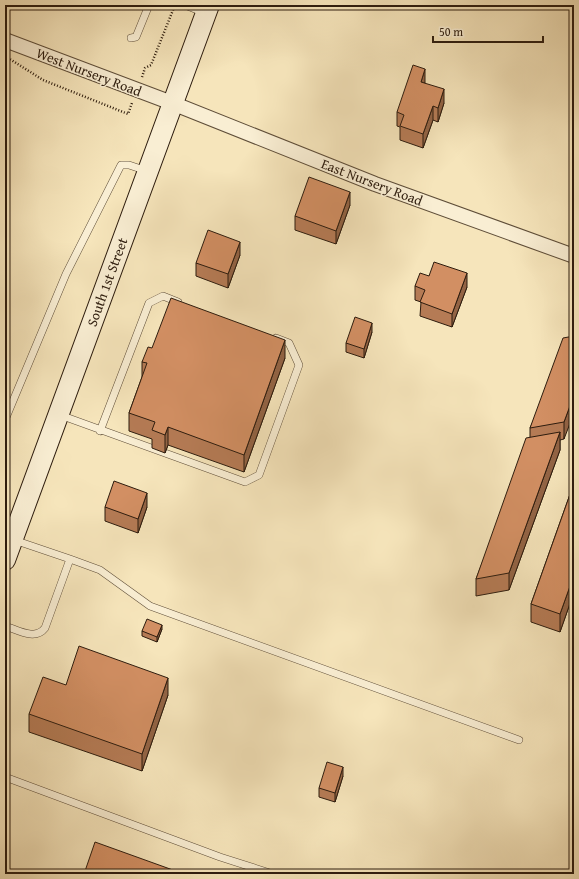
<svg xmlns="http://www.w3.org/2000/svg" width="579" height="879" font-family="'Gentium Book Plus',serif">
  <rect width="100%" height="100%" fill="#f6e5bb"/>
  <filter id="stains"><feTurbulence type="fractalNoise" baseFrequency=".005" numOctaves="4"/><feColorMatrix values="0 0 0 0 .2 0 0 0 0 .09 0 0 0 0 .02 0 0 0 .5 -.17"/></filter>
  <radialGradient id="worn" r=".72"><stop offset=".6" stop-color="#630" stop-opacity="0"/><stop offset="1" stop-color="#630" stop-opacity=".3"/></radialGradient>
  <g fill="none" stroke-linecap="round" stroke-linejoin="round">
    <!-- service casing -->
    <g stroke="#5f4e39" stroke-width="8">
      <path id="service" d="M185,5L205,13
        M131,38L136,37L149,5
        M60,415L245,482L259,475L299,365L289,343L276,338
        M5,420L66,274L121,165H129L147,171
        M100,431L149,303L163,296L178,302
        M70,559L100,570L150,606L519,740
        M5,626C18,630 35,641 45,628L70,559L14,540
        M5,777L220,857L273,874"/>
    </g>
    <!-- minor casing -->
    <g stroke="#5f4e39" stroke-width="16">
      <path id="minor" d="M5,40L172,103L375,184L574,256"/>
    </g>
    <!-- secondary casing -->
    <g stroke="#2d1c0e" stroke-width="22">
      <path id="secondary" d="M5,560L209,5"/>
    </g>
    <!-- path -->
    <path stroke="#2d1c0e" stroke-width="2.5" stroke-dasharray="1 2" stroke-linecap="butt" d="M5,56L43,80L128,114L132,103
      M142,77L145,68L151,65L175,5"/>
    <!-- service -->
    <use href="#service" stroke="#f9eed3" stroke-width="7"/>
    <!-- minor -->
    <use href="#minor" stroke="#f9eed3" stroke-width="14"/>
    <!-- secondary -->
    <use href="#secondary" stroke="#f9eed3" stroke-width="20"/>
  </g>
  <!-- wall -->
  <path fill="#b57b55" stroke="#2d1c0e" d="M425,83L444,103L438,122L433,120L423,148L400,140V127L397,126V112Z
    M350,205L336,244L295,230V216Z
    M240,255L228,288L196,276V263Z
    M429,276L467,287L452,327L420,316L421,302L415,300V286Z
    M372,332L364,358L346,352V343Z
    M574,336L564,439L560,440V450L509,590L476,596V579L530,438V428Z
    M152,348L285,358L244,472L168,445L165,453L152,448V439L129,431V413L142,377V362Z
    M574,483V592L560,632L531,622V604Z
    M105,507H147L138,533L105,521Z
    M162,629L157,642L142,636V631Z
    M66,685L168,695L142,771L29,732V714Z
    M343,776L335,802L319,797V788Z"/>
  <!-- shaded-wall -->
  <path fill="#936445" stroke="#2d1c0e" d="M425,69V83L421,82Z
    M444,89V103L438,122V108Z
    M433,106V120L423,148V134Z
    M350,192V205L336,244V231Z
    M240,242V255L228,288V274Z
    M467,273V287L452,327V314Z
    M372,323V332L364,358V349Z
    M285,340V358L244,472V455Z
    M574,395V413L564,439V422Z
    M168,427V445L165,453V435Z
    M560,432V450L509,590V573Z
    M147,493V507L138,533V519Z
    M574,575V592L560,632V614Z
    M162,625V629L157,642V637Z
    M168,678V695L142,771V754Z
    M343,767V776L335,802V793Z"/>
  <!-- building -->
  <path fill="#d28f63" stroke="#2d1c0e" d="M413,65L425,69L421,82L444,89L438,108L433,106L423,134L400,126L404,115L397,112Z
    M309,177L350,192L336,231L295,216Z
    M208,230L240,242L228,274L196,263Z
    M434,262L467,273L452,314L420,302L425,290L415,286L420,273L429,276Z
    M171,298L285,340L244,455L168,427L165,435L152,430L155,422L129,413L147,363L142,362L148,347L152,348Z
    M355,317L372,323L364,349L346,343Z
    M574,336V395L564,422L530,428L563,338Z
    M560,432L509,573L476,579L526,438Z
    M114,481L147,493L138,519L105,507Z
    M574,483V575L560,614L531,604Z
    M147,619L162,625L157,637L142,631Z
    M79,646L168,678L142,754L29,714L43,677L66,685Z
    M327,762L343,767L335,793L319,788Z
    M95,842L184,874H84Z"/>
  <g text-anchor="middle" stroke-width="3" stroke-linejoin="round" paint-order="stroke">
    <!-- street labels -->
    <g font-size="14" fill="#2d1c0e" stroke="#f9eed3">
      <text transform="translate(89 72) rotate(21)" y="5">West Nursery Road</text>
      <text transform="translate(372 182) rotate(21)" y="5">East Nursery Road</text>
      <text transform="translate(107 282) rotate(-70)" y="5">South 1st Street</text>
    </g>
  </g>
  <!-- margin -->
  <rect width="579" height="879" fill="none" stroke="#f6e5bb" stroke-width="20"/>
  <rect x="6" y="6" width="567" height="867" fill="none" stroke="#2d1c0e" stroke-width="2"/>
  <rect x="10" y="10" width="559" height="859" fill="none" stroke="#2d1c0e"/>
  <!-- scale -->
  <path d="M433 36v6h110v-6" fill="none" stroke="#2d1c0e" stroke-width="2"/>
  <text x="439" y="36" font-size="12" fill="#2d1c0e" stroke="#f9eed3" stroke-width="3" paint-order="stroke">50 m</text>
  <rect width="100%" height="100%" filter="url(#stains)"/>
  <rect width="100%" height="100%" fill="url(#worn)"/>
</svg>
